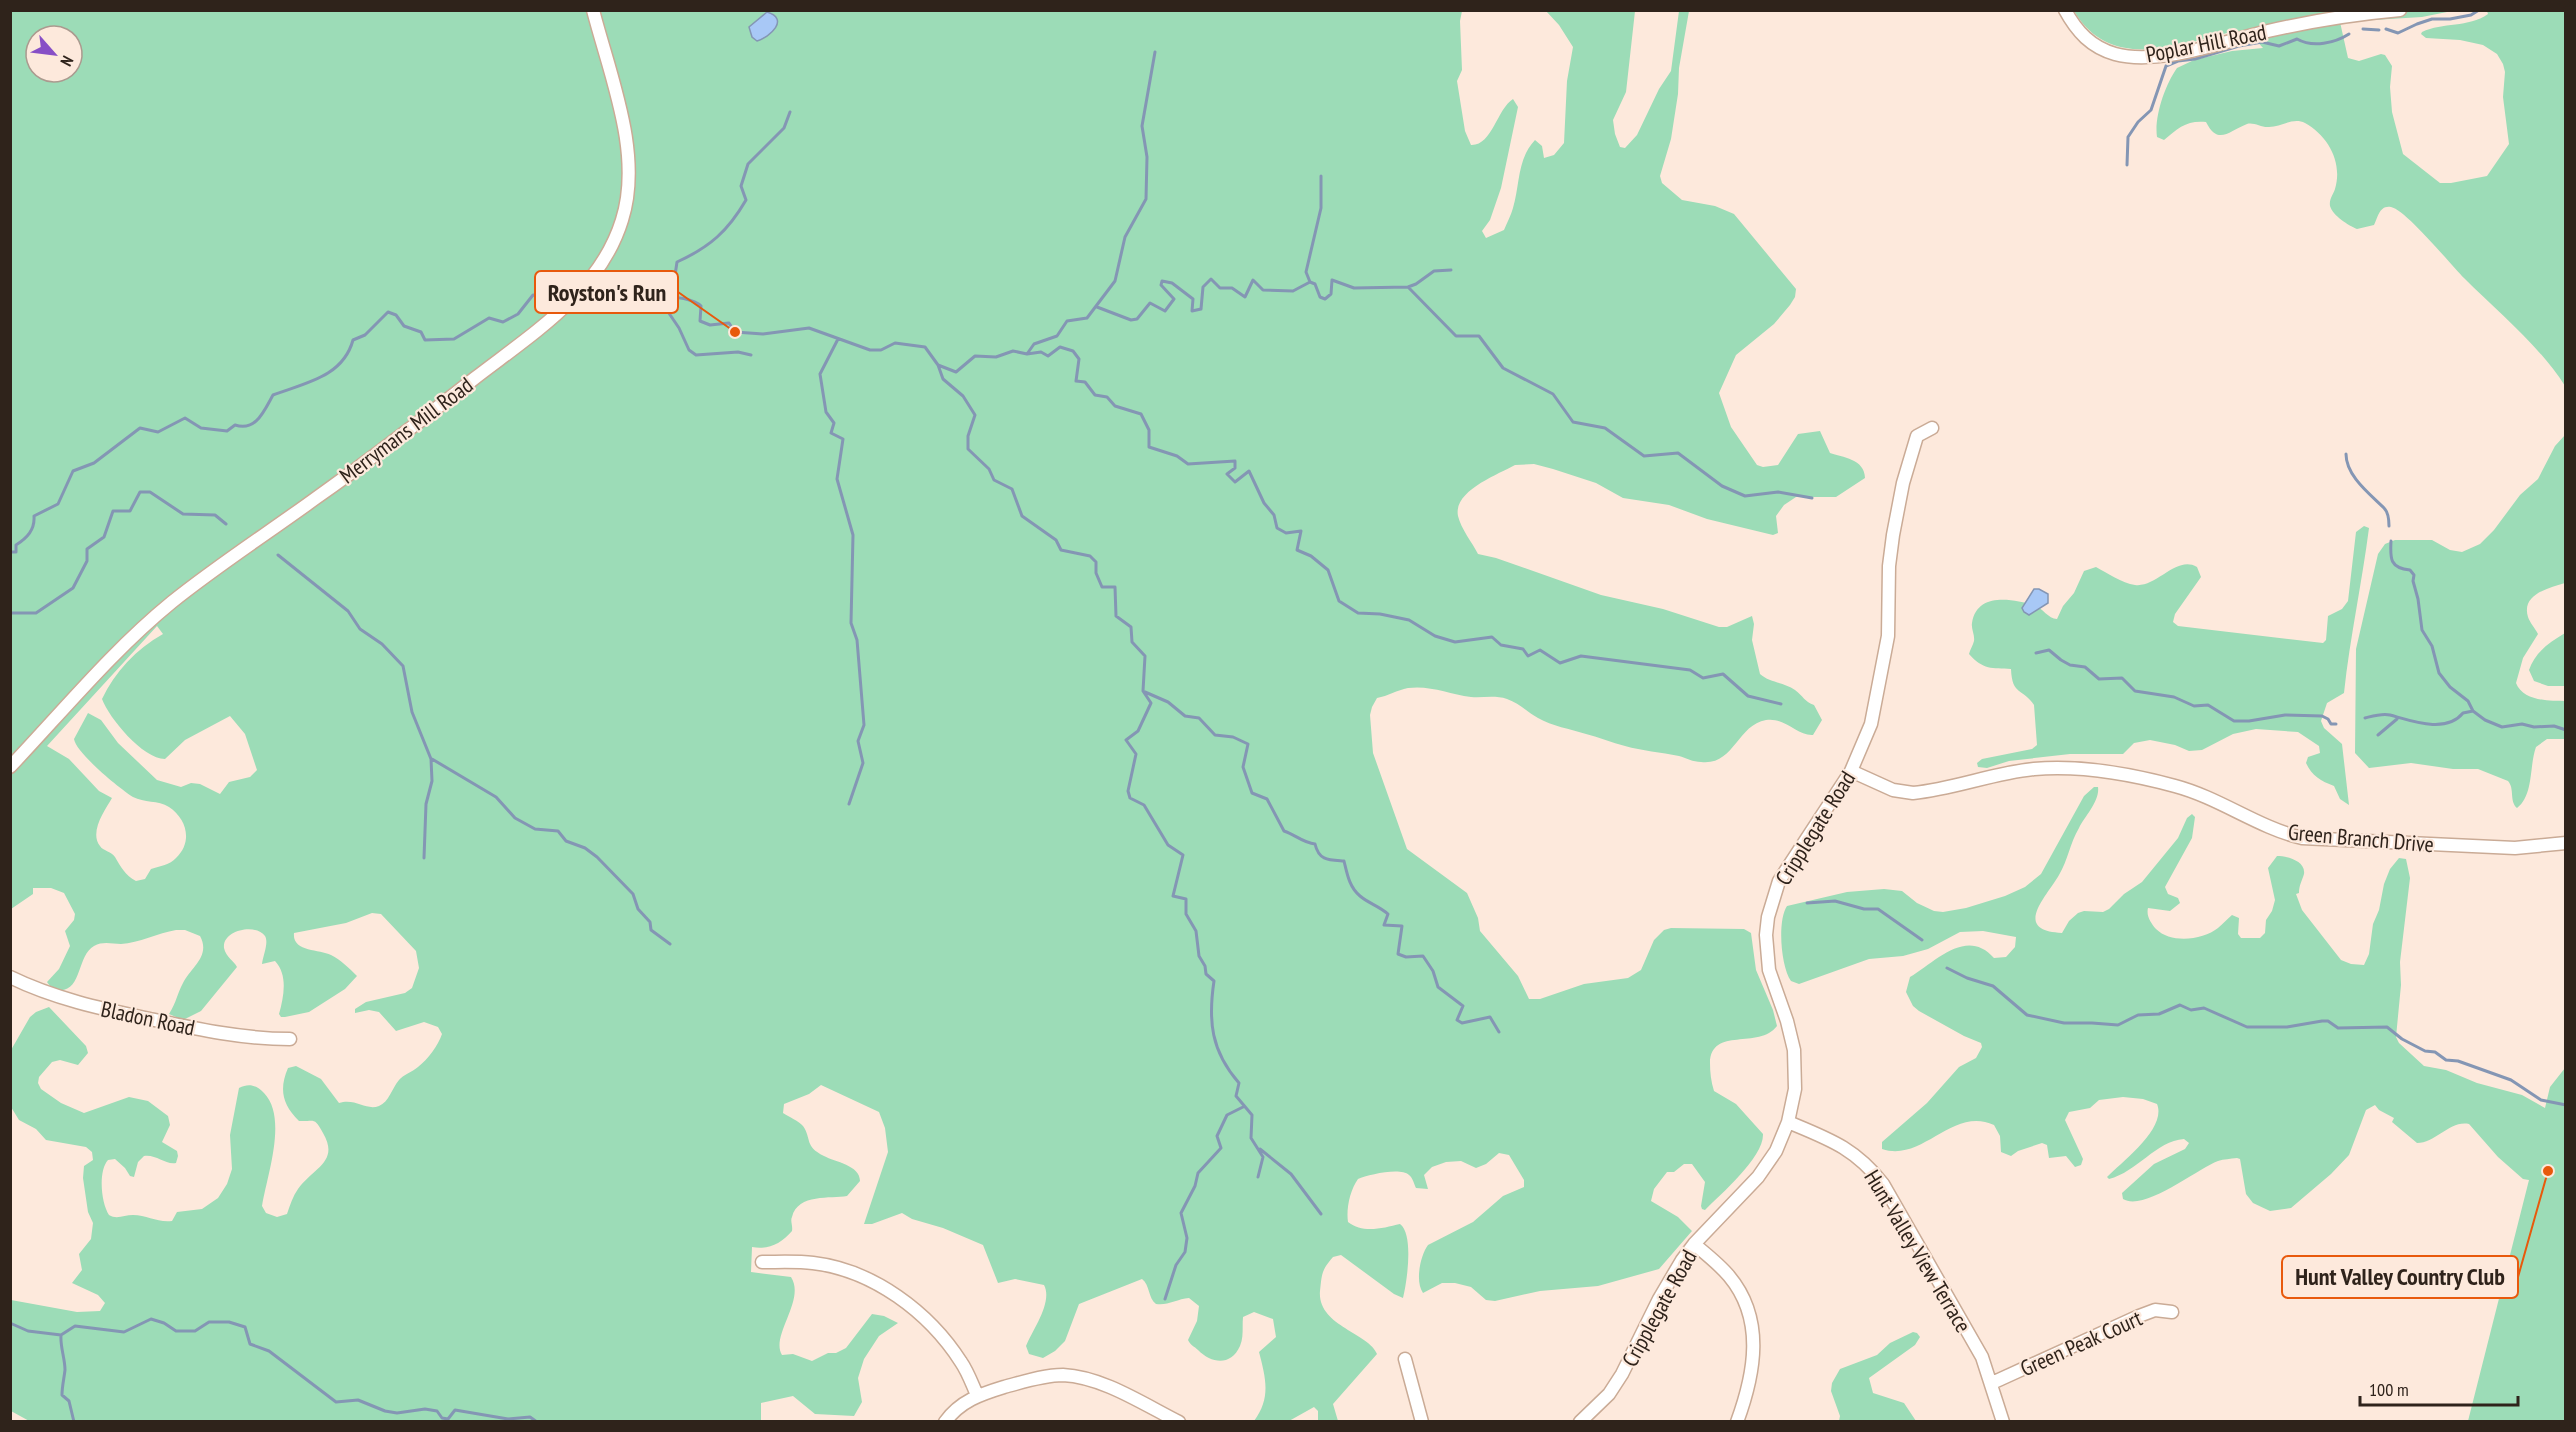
<svg xmlns="http://www.w3.org/2000/svg" width="2576" height="1432" font-family="'PT Sans Narrow',sans-serif">
  <rect width="100%" height="100%" fill="#fde9dc"/>
  <!-- green -->
  <path fill="#9cdcb7" fill-rule="evenodd" d="M10,11H1462L1460,21L1462,70L1457,81L1465,131L1471,145C1492,146 1497,109 1513,99L1518,107L1501,188L1490,220L1482,231L1486,238L1504,230C1507,223 1511,215 1513,208C1520,185 1517,159 1535,140L1542,146L1544,158L1554,155L1564,143L1567,81L1573,47L1559,25L1546,11H1635L1626,92L1613,120L1615,134L1620,147L1625,148L1637,135L1659,89L1671,71L1679,11H1689L1679,68L1678,94L1671,139L1660,176L1662,183L1682,200L1715,206L1734,214L1796,289L1795,297L1790,305L1774,324L1736,355L1719,393L1731,427L1757,465L1763,467L1778,465L1798,434L1820,431L1830,453C1842,457 1865,459 1865,478L1836,497H1796L1784,505L1776,516L1778,533L1773,535L1707,519L1669,505L1623,498L1596,483L1553,469L1534,464L1515,465C1497,475 1453,491 1458,516C1461,529 1472,542 1478,554L1496,558L1601,595L1663,609L1719,627H1727L1752,616L1754,624L1752,640L1760,674C1770,683 1784,682 1795,690C1803,696 1805,702 1814,705L1822,720L1813,735C1797,736 1785,717 1766,720C1737,725 1734,766 1701,762C1693,762 1686,758 1679,756C1661,752 1642,751 1625,746C1612,743 1599,737 1586,734C1570,729 1552,726 1538,718C1527,712 1519,703 1507,699C1495,695 1483,698 1471,697C1449,694 1430,685 1408,688C1397,690 1388,696 1377,698L1372,707L1370,715L1373,753L1407,849L1467,893L1478,918L1480,931L1518,976L1529,999H1540L1584,984L1628,978L1641,970L1654,940L1664,930L1671,928L1744,929L1751,933L1756,970L1773,1010L1777,1026C1759,1050 1711,1026 1710,1063C1710,1072 1711,1082 1714,1091L1736,1104L1763,1134C1764,1157 1721,1194 1705,1210L1702,1209L1701,1206L1705,1182L1692,1164H1684L1674,1172H1667L1654,1189L1651,1201L1678,1217L1692,1231L1659,1269L1598,1286L1540,1291L1495,1301L1486,1300L1471,1287L1455,1283H1442L1423,1293C1415,1282 1420,1256 1428,1245L1473,1222L1503,1196L1524,1187V1180L1509,1155L1499,1153L1486,1164L1476,1168L1461,1161L1446,1162L1432,1167L1424,1175L1428,1189L1416,1188C1414,1184 1413,1178 1409,1175C1400,1167 1368,1175 1358,1179C1350,1190 1346,1209 1348,1222C1363,1234 1383,1228 1400,1224C1414,1234 1407,1282 1403,1298L1394,1294L1341,1255L1333,1257C1321,1271 1322,1274 1320,1291C1317,1326 1369,1333 1377,1354L1333,1404L1338,1421H1318V1411L1314,1407L1289,1421H1254C1271,1398 1266,1379 1259,1352L1276,1337L1273,1319L1254,1312L1243,1317C1242,1326 1244,1337 1240,1346C1231,1366 1212,1364 1198,1350C1194,1346 1191,1346 1188,1340L1197,1321L1199,1306L1189,1298C1177,1299 1167,1306 1156,1304C1148,1298 1150,1285 1142,1279L1079,1304L1065,1341L1055,1351L1043,1358L1029,1354L1026,1346C1033,1329 1053,1302 1044,1285L1015,1279L998,1283L983,1245L943,1228L912,1219L902,1213L872,1224H864L888,1152L885,1128L879,1112L821,1085L809,1094L784,1104L783,1113C789,1117 799,1121 803,1126C812,1139 804,1146 824,1156C835,1162 860,1165 860,1181L847,1196C831,1199 798,1193 792,1217C790,1221 793,1226 792,1231C781,1244 768,1250 752,1247L751,1272L791,1277C806,1300 770,1336 782,1355L793,1354L812,1361L828,1353H836L846,1348L872,1314L884,1316L898,1323L879,1336L864,1359L858,1378L862,1402L854,1416L815,1414L793,1396L761,1403V1422H31L11,1411V1300L77,1312L100,1311L105,1303L98,1295L72,1283L82,1270L79,1254L91,1239L93,1223L88,1212L83,1178L84,1166L93,1160L92,1152L86,1147L46,1140L36,1129L19,1120L11,1107V1050L30,1017L36,1012L49,1007L86,1046L88,1053L78,1065L60,1060L52,1062L39,1077L38,1083L41,1089L61,1103L84,1113L129,1097L148,1101L168,1116L170,1125L162,1142L177,1151L178,1156L176,1163C165,1165 156,1154 144,1156L138,1162L134,1177L130,1176L125,1168L115,1159L108,1160C98,1171 101,1203 109,1215C117,1220 124,1215 133,1215C147,1215 158,1223 172,1221L177,1212L202,1209L218,1198L227,1184L232,1169L230,1135L239,1088C249,1083 256,1085 264,1093C288,1118 267,1175 262,1206L266,1213L277,1217L287,1214C290,1205 293,1196 298,1189C313,1168 340,1162 323,1133C314,1116 314,1122 299,1121C282,1104 279,1089 288,1068L296,1066L321,1079L339,1103C356,1098 366,1111 379,1106C389,1102 392,1088 399,1080C403,1075 412,1072 418,1067C428,1059 438,1046 442,1034L438,1027L424,1022L396,1031L379,1012L369,1010L355,1013V1009L366,1002L405,993L412,988L419,968L416,951L381,914L372,913L346,923L294,933C292,952 319,949 331,955C341,960 349,968 357,976L345,989L309,1012L285,1017H281L279,1014C284,996 288,975 275,961L262,964C263,955 269,943 265,936C256,923 222,930 224,948C226,957 234,961 237,967L201,1011L183,1020L169,1014C177,1001 177,994 183,983C191,967 211,956 200,936L185,930H176C158,933 139,943 121,944C112,944 103,941 94,946C77,955 82,993 58,990C52,989 50,986 47,982L59,969L70,946L65,931L74,920L75,914L64,893L51,888H33V894L11,909ZM36,36H72V72H36ZM157,626L163,634C136,649 115,672 102,699C109,718 143,759 165,759L185,740L230,716L245,734L257,770L250,777L229,782L220,794L200,784L191,783L181,787L157,780L118,743L101,720L88,713L74,739C76,753 120,789 133,797C144,803 158,800 169,807C187,819 193,842 176,858C170,865 160,866 151,869L145,879L136,881C125,875 121,867 115,857C111,851 103,851 100,846C89,832 105,810 112,798L99,791L69,759L47,746Z
    M2074,11H2452L2422,17L2340,22L2348,58L2359,61L2381,54L2385,55L2392,66L2390,87L2392,112L2403,154L2440,183H2451L2487,176L2509,144L2503,97L2505,72L2503,64L2497,54L2483,45L2460,40L2426,38L2421,34L2422,32C2443,22 2468,28 2488,14L2487,11H2565V386C2539,345 2498,312 2464,278C2451,265 2406,210 2391,207C2379,205 2378,218 2374,225L2357,229C2348,225 2333,216 2330,206C2329,199 2333,195 2335,189C2343,162 2328,136 2305,123C2293,117 2281,127 2269,127C2262,128 2254,122 2247,124C2229,131 2218,146 2206,122C2187,120 2178,128 2164,140L2157,137C2154,117 2165,85 2177,68L2194,60L2232,51L2263,48L2249,32L2231,36L2227,33C2173,47 2109,70 2074,11Z
    M2565,435V583C2549,588 2521,594 2528,617C2530,623 2535,628 2538,634L2523,658L2516,683C2523,701 2549,701 2565,701V739H2547L2536,747C2529,766 2534,795 2517,808C2509,801 2515,789 2508,781L2478,769H2453L2411,763L2369,768L2355,753L2356,649L2378,554L2385,544L2395,540H2432L2450,550L2462,552L2480,544L2494,530L2520,495L2538,479L2555,446Z
    M2364,526L2369,528C2362,583 2350,637 2344,693L2327,703L2321,721L2324,728L2342,744L2349,805L2340,799L2334,786C2321,781 2312,776 2306,763L2308,757L2320,753L2319,746L2298,732L2256,729L2233,734L2202,750L2189,751L2175,745L2150,740L2134,743L2123,754H2070L2009,761L1987,768L1978,767L1977,763L1982,759L2032,749L2037,745L2034,705C2023,688 2012,696 2011,669C1992,668 1983,670 1969,654C1970,650 1973,645 1974,641C1975,635 1971,629 1972,623C1977,592 2012,599 2034,605C2043,608 2048,619 2057,619L2063,606L2074,593L2084,571L2096,567C2107,573 2122,583 2135,585C2157,588 2176,555 2197,567L2201,577L2175,614L2173,622L2178,626L2323,643L2326,640L2328,616L2342,609L2348,601L2356,532Z
    M2565,633V686H2548L2534,681L2529,670C2535,652 2550,642 2565,633Z
    M2094,787H2098C2100,801 2085,816 2079,828C2070,843 2068,860 2059,875C2047,896 2011,931 2062,933L2069,921L2078,913L2084,911L2103,912L2109,909L2124,894L2142,882L2178,838L2187,818L2192,814L2195,817L2192,838L2165,887L2168,894L2178,898L2180,903L2170,911L2148,908C2146,916 2151,923 2156,929C2171,944 2203,940 2218,928C2223,924 2227,919 2232,915L2239,918L2238,934L2241,938H2260L2265,933L2266,920L2272,911L2275,900L2268,868L2277,856C2287,856 2306,861 2304,874C2302,881 2299,885 2299,893L2296,894L2302,910L2341,960L2351,964L2364,965L2369,954L2373,924L2379,910L2384,884L2390,869L2399,858L2406,859L2410,878L2400,962L2401,985L2396,1037L2399,1043L2424,1066L2446,1070L2477,1083L2522,1095L2545,1108L2550,1087L2565,1068V1421H2468L2529,1180L2523,1179L2498,1157L2469,1124C2450,1120 2436,1143 2417,1143L2392,1122L2394,1118L2379,1110L2375,1105L2366,1110L2349,1155L2331,1174L2291,1208L2270,1211L2253,1203L2246,1194L2240,1159L2237,1158C2230,1159 2224,1159 2218,1161C2197,1169 2144,1212 2123,1199L2122,1193L2154,1164L2185,1149L2189,1143L2184,1139C2156,1141 2137,1172 2109,1179L2107,1177C2123,1161 2167,1128 2157,1104L2143,1099L2123,1097L2099,1100L2090,1108L2069,1112L2065,1120L2083,1159L2081,1165L2075,1167L2066,1156L2049,1158L2047,1145L2042,1143L2018,1151L2011,1156L2001,1152L2000,1136L1994,1125C1952,1106 1923,1163 1882,1149V1142L1927,1103L1959,1067L1976,1058L1982,1047L1981,1043L1964,1036L1919,1011L1913,1006L1906,992L1910,977C1936,961 1967,927 1994,958L2006,957L2015,947L2016,937L1983,931L1960,932L1928,949L1903,956L1869,959L1799,984L1791,981C1781,967 1777,921 1787,906L1847,892L1884,889L1902,891L1917,903L1934,911L1943,912L1966,908L2005,896L2025,887L2041,874L2084,796Z
    M1913,1332L1917,1333L1920,1337L1915,1345L1869,1378L1873,1393L1904,1403L1916,1421H1839L1840,1416L1831,1391L1832,1383L1840,1369L1877,1355L1890,1343Z"/>
  <!-- water -->
  <path fill="#a8c8f6" stroke="#8496b4" stroke-width="1.5" d="M767,12C790,19 770,37 757,41L752,37L749,27Z
    M2034,589H2039L2048,594V603L2029,615L2024,612L2022,608Z"/>
  <g fill="none" stroke-linecap="round" stroke-linejoin="round">
    <!-- stream -->
    <path stroke="#8496b4" stroke-width="3" d="M2363,29L2379,30
      M2386,29L2398,33L2417,24L2432,19H2450L2471,15L2479,10
      M2127,165L2128,137L2138,122L2151,110L2166,66L2178,61L2195,59L2239,46L2262,42L2279,46L2297,39C2313,48 2335,43 2349,34
      M1310,282L1315,284L1320,297L1325,299L1331,294L1332,280L1354,288L1408,287L1416,284L1434,271L1451,270
      M1310,282L1306,272L1321,208V176
      M1408,287L1456,336H1479L1503,368L1553,394L1573,422L1605,428L1644,456L1678,453L1722,486L1745,496L1778,492L1812,498
      M595,290L603,299C624,297 686,291 701,306L700,321L710,325L729,323L735,332L763,334L809,328L870,350H881L895,343L925,347L938,365L956,372L975,356L996,357L1013,351L1027,354L1041,352L1048,356L1060,347L1073,351L1079,359L1076,381L1085,382L1095,395L1107,397L1115,406L1141,414L1149,430V447L1177,456L1188,464L1235,461V468L1227,474L1235,482L1249,471L1264,503L1274,515L1277,528L1286,533L1301,531L1297,550L1311,556L1328,570L1339,601L1358,613L1380,614L1409,620L1435,636L1455,642L1492,637L1501,645L1523,649L1528,656L1540,650L1560,663L1581,656L1690,670L1703,678L1723,674L1748,696L1781,704
      M658,297L679,328L689,350L696,355L738,352L751,355
      M663,297L664,287L674,282L677,262C710,247 728,231 746,200L741,186L748,164L784,128L790,112
      M1097,307L1131,320L1137,319L1150,303L1165,311L1174,299L1161,285L1162,281L1172,283L1193,299L1192,311L1201,309L1203,287L1211,279L1220,288H1232L1245,297L1253,280L1263,290L1293,291L1310,282
      M838,339L820,374L826,412L834,423L831,433L843,439L837,479L853,535L851,623L857,640L864,725L858,741L863,763L849,804
      M1027,354L1034,344L1057,336L1067,321L1087,318L1115,281L1125,237L1146,199L1147,157L1142,126L1155,52
      M938,365L943,379L963,396L975,415L968,436V449L989,469L994,480L1012,489L1022,516L1056,540L1061,550L1090,556L1096,562V573L1102,587H1115L1116,616L1131,627L1132,642L1145,656L1143,691L1151,703L1138,731L1126,740L1136,754L1128,791L1130,798L1144,805L1168,845L1183,855L1173,896L1186,899V914L1196,931L1199,956L1205,966L1206,974L1214,981C1208,1021 1211,1051 1239,1083L1236,1096L1252,1115L1251,1138L1263,1157L1258,1177
      M2346,454C2346,476 2370,494 2384,508C2388,512 2389,521 2389,526
      M2391,541C2390,559 2390,568 2410,570L2414,575L2413,581L2418,599L2422,630L2432,646L2439,673L2450,687L2468,701L2473,711L2485,720L2502,727L2522,724L2534,727L2554,726L2566,730
      M10,552H16V545C27,538 35,530 34,516L58,504L73,471L94,463L140,428L158,432L185,418L201,428L227,431L235,425C256,432 264,411 273,395C305,383 343,377 353,340L365,335L388,312L396,315L404,326L421,332L425,340L454,339L489,318L503,322L518,314L533,295L559,296
      M278,555L348,611L360,629L382,644L403,666L412,712L431,759L432,781L426,804L424,858
      M10,613H36L73,588L87,561V549L104,537L113,511H130L140,492H150L183,514L215,515L226,524
      M2036,653L2049,650L2061,660L2070,665L2085,667L2099,679L2122,678L2135,691L2174,697L2194,706L2208,705L2234,721H2249L2285,715L2322,716L2328,719L2331,724H2336
      M1145,692L1168,702L1185,716L1199,718L1215,735L1233,737L1248,744L1243,767L1252,793L1267,799L1284,831C1296,835 1303,843 1315,844C1319,861 1329,860 1344,861C1347,873 1349,887 1360,896C1368,903 1379,906 1388,914L1384,925L1402,926L1398,954L1406,957L1423,956L1433,971L1438,987L1463,1006L1457,1020L1462,1023L1490,1017L1499,1032
      M2365,718C2373,716 2382,713 2390,715C2412,721 2446,734 2463,713L2473,711
      M2378,735L2397,719
      M432,759L496,797L515,818L535,829L558,831L566,841L585,848L597,857L633,894L638,909L650,922L651,930L670,944
      M1807,903L1835,901L1864,909H1878L1922,940
      M1947,968L1967,978L1993,986L2027,1015L2064,1023H2092L2118,1025L2138,1015L2159,1014L2180,1005L2191,1010L2204,1008L2247,1027H2287L2322,1021H2328L2338,1028L2387,1027L2402,1039L2425,1051L2435,1052L2446,1060L2458,1061L2511,1080L2541,1100L2566,1105
      M1260,1149L1291,1174L1321,1214
      M1165,1299L1176,1265L1185,1252L1187,1238L1181,1213L1195,1186L1198,1173L1221,1148L1217,1136L1227,1115L1243,1107
      M10,1323L28,1331L61,1335L75,1326L124,1332L151,1319L164,1323L176,1331H195L209,1322H229L245,1327L250,1344L269,1351L336,1402L358,1400L385,1411L397,1413L425,1409L437,1411L442,1418L448,1419L455,1410L508,1419L530,1417L537,1422
      M61,1335C60,1347 65,1358 65,1370C64,1379 62,1386 62,1395L69,1401L74,1422"/>
    <!-- minor casing -->
    <g stroke="#caab96" stroke-width="15">
      <path id="minor" d="M2065,10C2077,32 2091,47 2115,54C2159,66 2225,41 2268,31C2312,21 2355,14 2400,10
        M10,767C63,711 113,650 172,602C218,565 268,533 316,498C370,460 423,419 475,378C532,334 600,292 622,220C643,154 610,76 593,10
        M1851,771L1893,790L1913,793C1954,789 1993,773 2034,769C2080,765 2131,774 2175,786C2220,798 2257,827 2302,838L2515,848L2566,843
        M10,977C55,999 103,1009 150,1019C197,1029 243,1039 290,1039
        M1788,1122C1829,1139 1855,1148 1883,1184L1982,1357L2003,1422
        M1694,1244C1706,1254 1719,1264 1729,1276C1765,1319 1755,1373 1737,1422
        M762,1262C779,1262 797,1261 813,1263C873,1270 929,1312 961,1362C968,1372 972,1384 977,1395
        M1405,1359L1422,1422
        M1992,1383L2139,1316L2155,1310L2172,1312
        M945,1422C960,1401 981,1394 1004,1387C1023,1382 1043,1375 1063,1375C1103,1377 1143,1404 1179,1422
        M1580,1422L1609,1394L1622,1374L1659,1299L1682,1260L1694,1244L1758,1177L1776,1151L1788,1122L1795,1089L1794,1050L1787,1021L1769,970L1766,935L1768,917L1779,881L1851,771L1871,724L1888,636L1889,566L1893,535L1903,483L1917,436L1932,428"/>
    </g>
    <!-- minor -->
    <use href="#minor" stroke="#fff" stroke-width="12"/>
  </g>
  <g text-anchor="middle" stroke-width="4.5" stroke-linejoin="round" paint-order="stroke">
    <!-- street labels -->
    <g font-size="22" fill="#2f231b" stroke="#fde9dc">
      <text transform="translate(2206 43) rotate(-11)" y="8">Poplar Hill Road</text>
      <text transform="translate(406 430) rotate(-37)" y="8">Merrymans Mill Road</text>
      <text transform="translate(1815 828) rotate(-58)" y="8">Cripplegate Road</text>
      <text transform="translate(2361 838) rotate(5)" y="8">Green Branch Drive</text>
      <text transform="translate(148 1018) rotate(12)" y="8">Bladon Road</text>
      <text transform="translate(1918 1251) rotate(59)" y="8">Hunt Valley View Terrace</text>
      <text transform="translate(1659 1308) rotate(-61)" y="8">Cripplegate Road</text>
      <text transform="translate(2081 1343) rotate(-24)" y="8">Green Peak Court</text>
    </g>
  </g>
  <!-- callouts -->
  <path fill="none" stroke="#e8590c" stroke-width="2" d="M735 332L678 292M2548 1171L2518 1277"/>
  <g fill="#e8590c" stroke="#fde9dc" stroke-width="2">
    <circle cx="735" cy="332" r="6"/>
    <circle cx="2548" cy="1171" r="6"/>
  </g>
  <g fill="#fde9dc" stroke="#e8590c" stroke-width="2">
    <rect x="535" y="271" width="143" height="42" rx="6"/>
    <rect x="2282" y="1256" width="236" height="42" rx="6"/>
  </g>
  <g font-size="24" text-anchor="middle" font-weight="bold" fill="#2f231b">
    <text x="607" y="301">Royston's Run</text>
    <text x="2400" y="1285">Hunt Valley Country Club</text>
  </g>
  <!-- border -->
  <rect width="2576" height="1432" fill="none" stroke="#2f231b" stroke-width="24"/>
  <!-- north arrow -->
  <g transform="translate(54 54) rotate(118)"><circle r="28" fill="#fde9dc" stroke="#ab9a8f" stroke-width="1.5"/>
  <path d="M0-4.5L10 22L0 15L-10 22Z" fill="#874fc6"/>
  <text y="-9" font-size="16" font-weight="bold" text-anchor="middle" fill="#2f231b">N</text>
  </g>
  <!-- scale -->
  <path d="M2360 1396v9h158v-9" fill="none" stroke="#2f231b" stroke-width="3"/>
  <text x="2369" y="1396" font-size="18" fill="#2f231b" stroke="#fde9dc" stroke-width="4.5" paint-order="stroke">100 m</text>
</svg>
